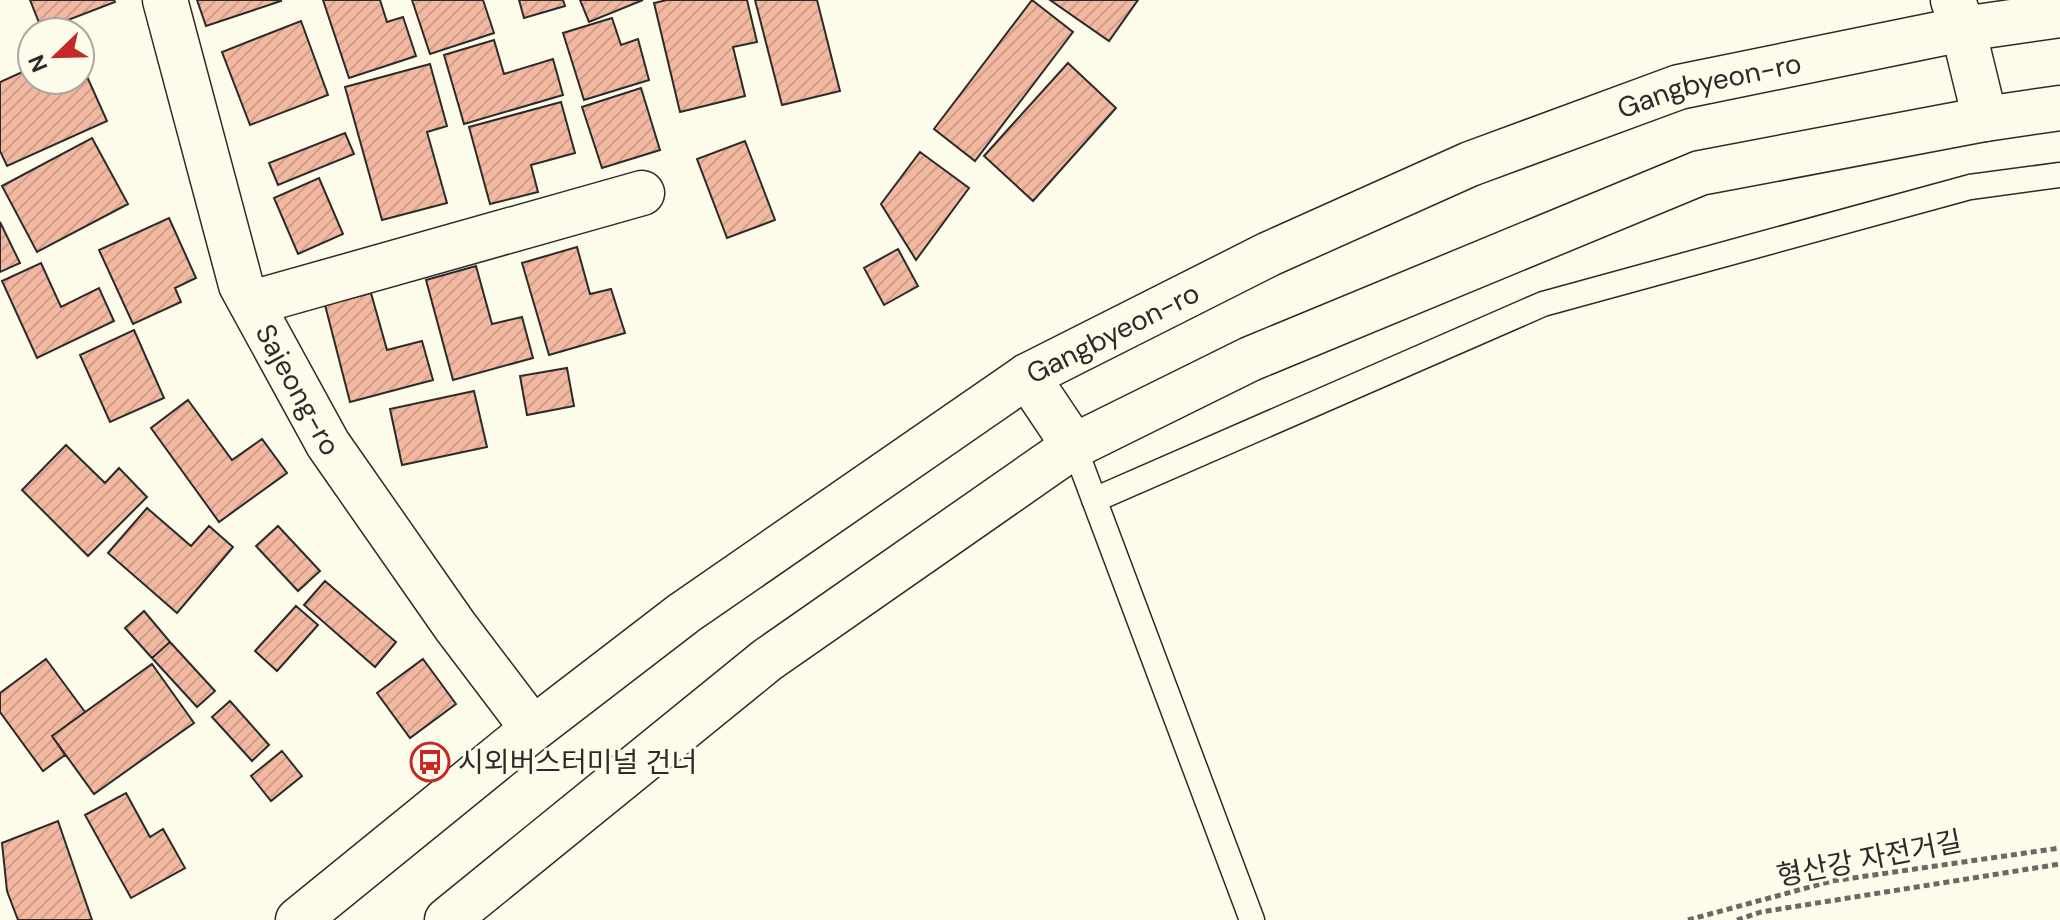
<svg xmlns="http://www.w3.org/2000/svg" width="2060" height="920" font-family="'DM Sans','Noto Sans KR',sans-serif">
  <defs>
    <pattern id="building-hatch" width="6" height="6" patternUnits="userSpaceOnUse" patternTransform="scale(2)"><rect width="6" height="6" fill="#f2b8a0"/><path d="M-1 1l2-2M0 6l6-6M5 7l2-2" fill="none" stroke="#d09e8a"/></pattern>
  </defs>
  <rect width="100%" height="100%" fill="#fdfbea"/>
  <!-- building -->
  <path fill="url(#building-hatch)" stroke="#2b2b2b" stroke-width="2" d="M30,0H114L115,2L42,30Z
    M197,0H281V1L206,26Z
    M323,0H380L387,22L403,17L416,56L349,78Z
    M412,0H483L494,33L430,54Z
    M519,0H563L565,6L524,18Z
    M580,0H643L589,22Z
    M667,0H747L757,42L733,47L745,96L680,112L654,3Z
    M755,0H817L840,91L782,105Z
    M1032,0L1073,32L975,161L934,129Z
    M1050,0H1138L1109,41Z
    M612,18L621,45L638,39L649,80L584,100L563,33Z
    M301,21L328,95L250,125L222,52Z
    M494,40L504,74L553,59L563,95L464,124L444,55Z
    M80,61L107,121L7,166L0,151V82L29,69L32,80H80Z
    M1068,63L1116,108L1033,201L984,156Z
    M430,64L447,126L427,132L447,203L382,220L345,87Z
    M641,88L660,150L602,168L582,107Z
    M561,102L575,153L531,165L538,192L490,204L469,127Z
    M345,133L354,154L278,185L269,163Z
    M92,138L128,204L37,252L2,186Z
    M745,141L775,220L727,238L697,159Z
    M920,152L969,188L916,260L881,204Z
    M319,178L343,234L298,254L274,198Z
    M169,218L196,278L175,288L181,302L133,324L99,250Z
    M0,222L20,263L0,272Z
    M577,247L590,294L611,289L625,333L549,355L522,263Z
    M898,249L918,286L884,305L864,268Z
    M41,263L61,307L99,288L114,321L37,358L2,281Z
    M476,266L492,324L522,317L533,358L453,380L426,280Z
    M371,293L387,350L422,341L433,380L350,402L325,305Z
    M134,330L164,398L110,422L80,355Z
    M567,368L574,406L527,415L520,376Z
    M474,391L487,447L402,465L390,409Z
    M188,400L232,460L262,439L287,473L219,522L151,428Z
    M66,445L105,483L119,468L147,497L88,556L22,490Z
    M147,508L191,546L209,526L233,547L177,613L108,553Z
    M278,526L320,571L298,591L256,546Z
    M325,581L396,642L375,667L304,605Z
    M296,606L318,625L277,671L255,651Z
    M144,611L170,642L152,658L125,628Z
    M170,642L215,691L197,707L152,658Z
    M46,659L85,712L52,736L65,755L43,771L0,712V693Z
    M423,659L456,704L410,738L377,693Z
    M152,664L194,723L94,794L52,736Z
    M230,701L269,745L252,761L212,717Z
    M282,751L302,776L271,801L251,776Z
    M126,793L150,837L163,829L185,868L131,898L85,815Z
    M58,821L92,920H18L7,891L2,843Z"/>
  <g fill="none" stroke-linecap="round" stroke-linejoin="round">
    <!-- lane casing -->
    <g stroke="#2b2b2b" stroke-width="27">
      <path id="lane" d="M1074,446L1252,920
        M1094,500L1543,304L1970,187L2060,175"/>
    </g>
    <!-- street casing -->
    <g stroke="#2b2b2b" stroke-width="47">
      <g id="street">
        <path id="s1" d="M165,0L241,285L328,444L455,626L533,729"/>
        <path d="M1953,0L1963,29"/>
        <path d="M252,303L642,193"/>
      </g>
    </g>
    <!-- secondary casing -->
    <g stroke="#2b2b2b" stroke-width="47">
      <g id="secondary">
        <path d="M1963,29L1985,119"/>
        <path d="M1027,376L1074,446"/>
        <path id="s2" d="M298,920L533,729L684,613L1027,376L1269,254L1470,164L1679,87L1963,29L2060,15"/>
        <path d="M447,920L767,660L1074,446L1250,359L1700,173L1985,119L2060,108"/>
      </g>
    </g>
    <!-- path -->
    <path stroke="#6a6964" stroke-width="5" stroke-dasharray="6 4" stroke-linecap="butt" d="M1688,920L1832,881L2060,848
      M1737,920L1761,912L2060,864"/>
    <!-- lane -->
    <use href="#lane" stroke="#fdfbea" stroke-width="24"/>
    <!-- street -->
    <use href="#street" stroke="#fdfbea" stroke-width="44"/>
    <!-- secondary -->
    <use href="#secondary" stroke="#fdfbea" stroke-width="44"/>
  </g>
  <!-- icons -->
  <defs>
    <g id="bus-ring" transform="scale(2)"><circle r="9.5" fill="#fdfbea" stroke="#c62828" stroke-width="1.5"/><path d="M-5-6H5V4H4V6H2V4H-2V6H-4V4H-5ZM-3.5-4V0h7V-4ZM-3.5 1.2v1.5H-2V1.2ZM2 1.2v1.5H3.5V1.2Z" fill="#c62828"/></g>
  </defs>
  <g fill-rule="evenodd">
    <use href="#bus-ring" x="430" y="762"/>
  </g>
  <g text-anchor="middle" stroke-width="6" stroke-linejoin="round" paint-order="stroke">
    <!-- street labels -->
    <g font-size="28" fill="#2b2b2b" stroke="#fdfbea">
      <text dy="10" stroke="none"><textPath href="#s2" startOffset="1654">Gangbyeon-ro</textPath></text>
      <text dy="10" stroke="none"><textPath href="#s2" startOffset="1006">Gangbyeon-ro</textPath></text>
      <text dy="10" stroke="none"><textPath href="#s1" startOffset="414">Sajeong-ro</textPath></text>
      <text transform="translate(1869 858) rotate(-11)" y="10">형산강 자전거길</text>
    </g>
    <!-- poi labels -->
    <g font-size="28" fill="#2b2b2b" stroke="#fdfbea" text-anchor="start">
      <text x="458" y="772">시외버스터미널 건너</text>
    </g>
  </g>
  <!-- north arrow -->
  <g transform="translate(56 56) rotate(247)"><circle r="38" fill="#fdfbea" stroke="#a9a89e" stroke-width="2"/>
  <path d="M0-6L14 30L0 20L-14 30Z" fill="#c62828"/>
  <text y="-12" font-size="22" font-weight="bold" text-anchor="middle" fill="#2b2b2b">N</text>
  </g>
</svg>
